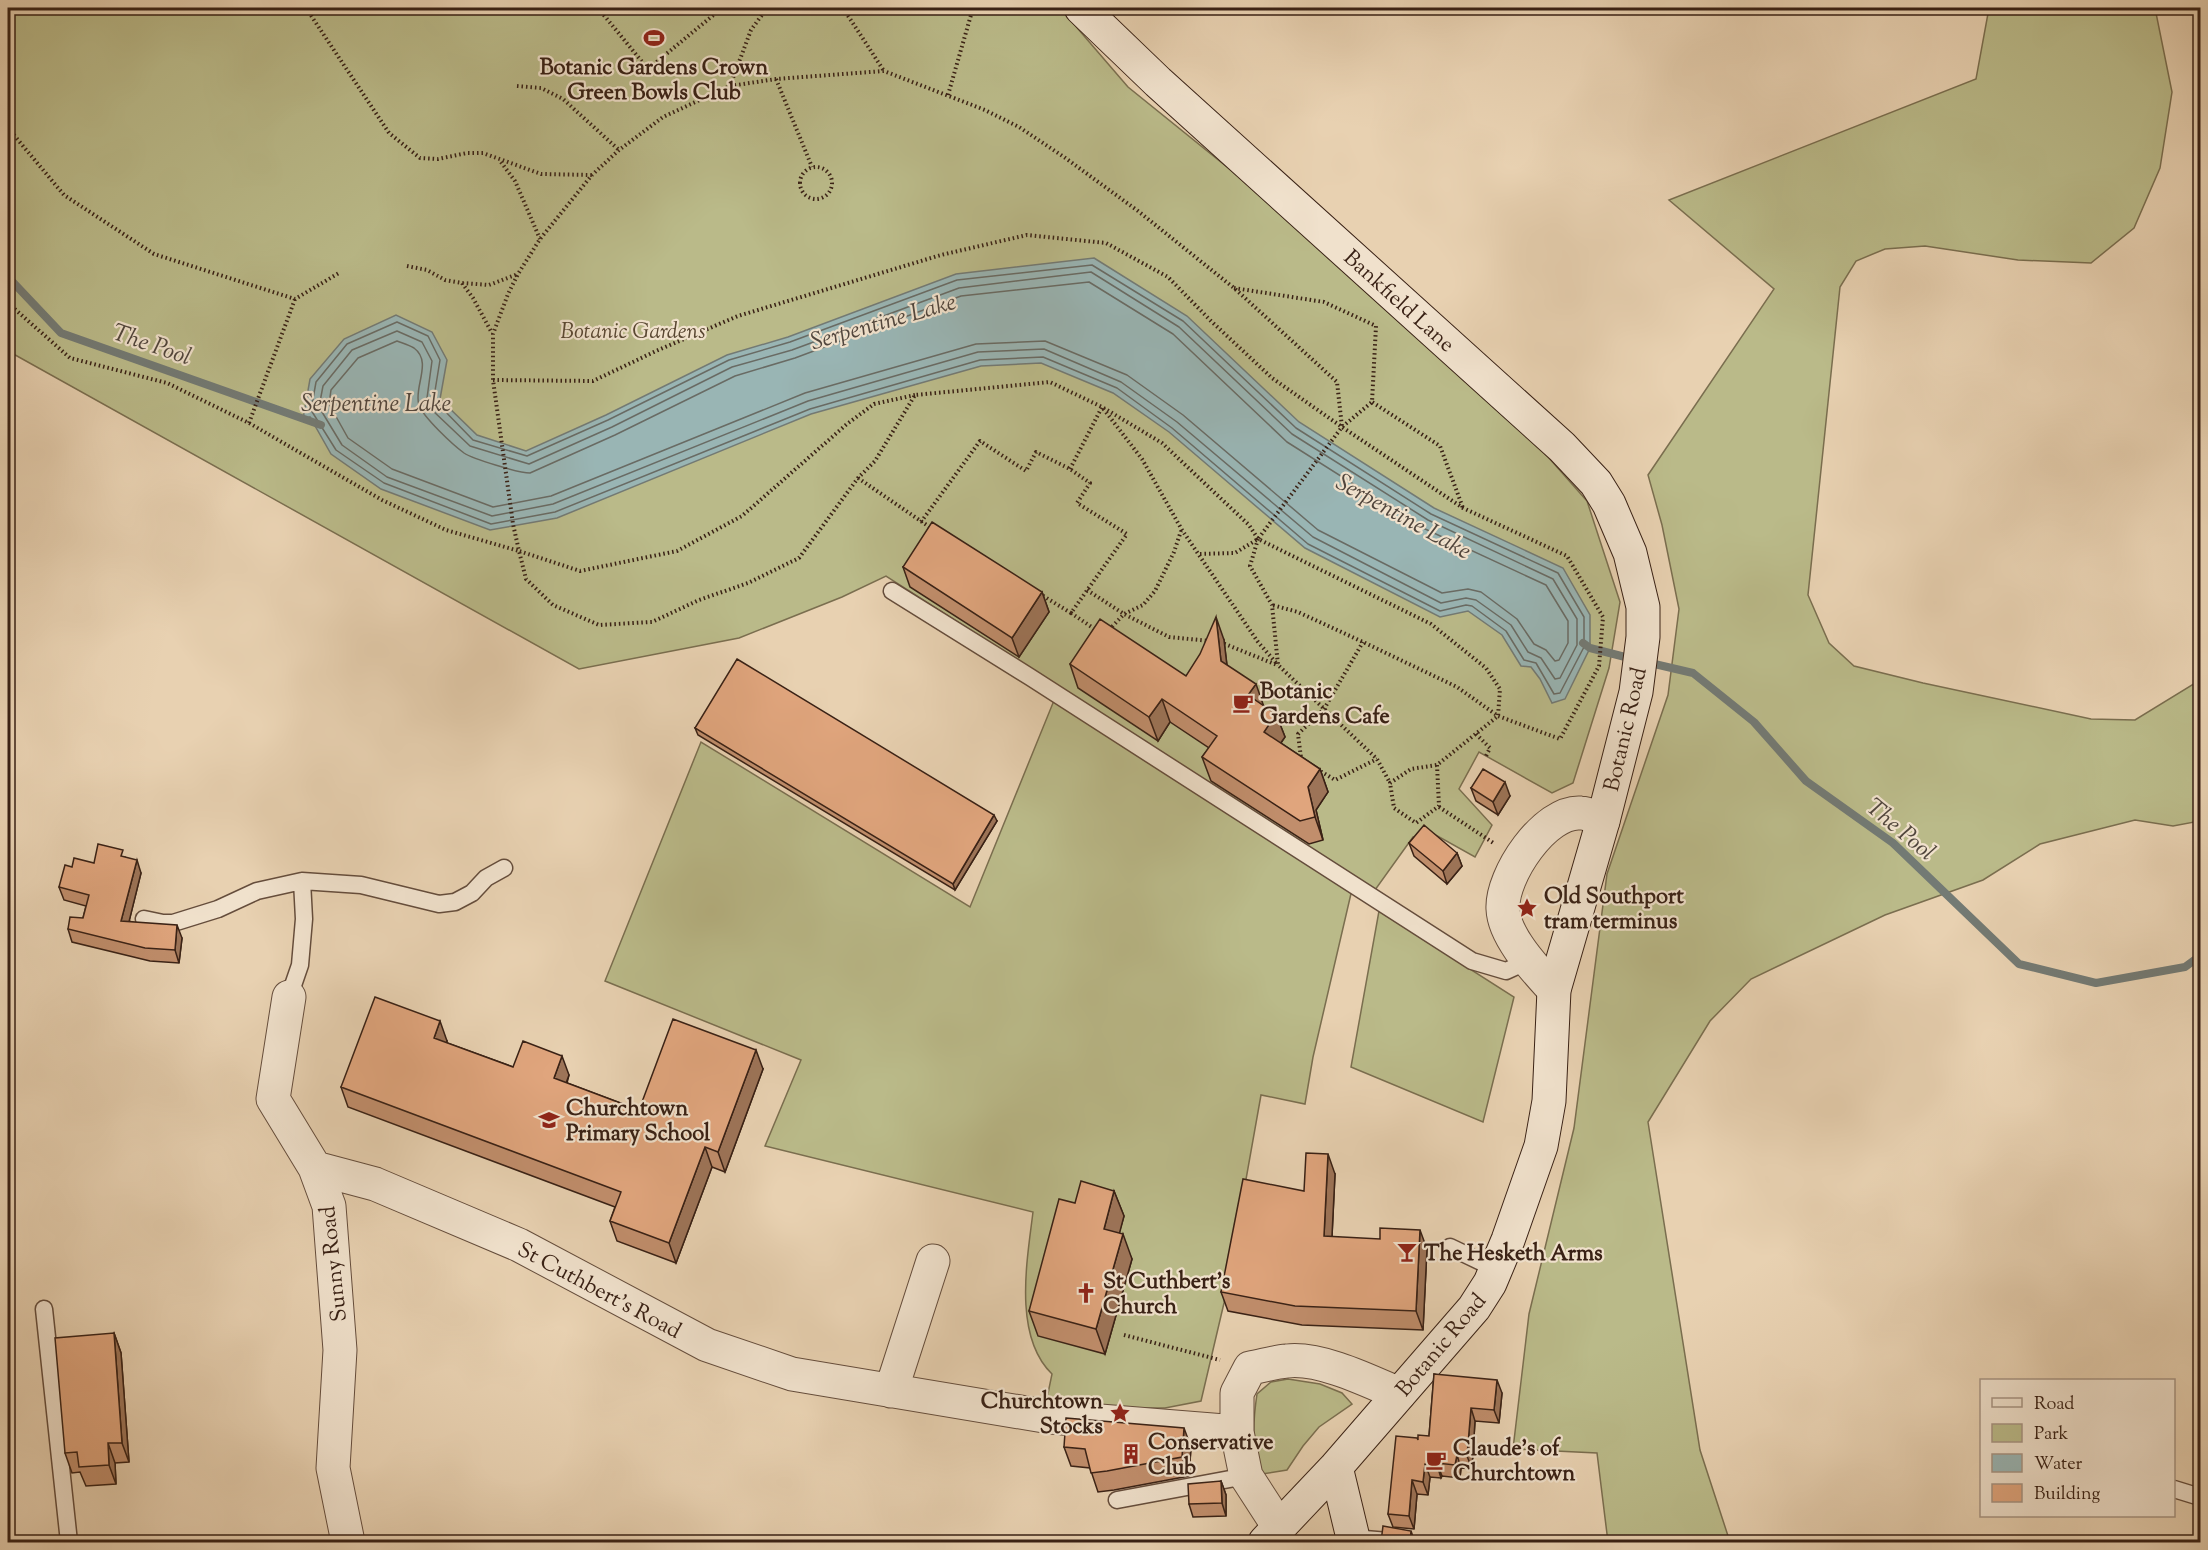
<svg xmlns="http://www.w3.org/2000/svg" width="2208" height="1550" font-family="'Sorts Mill Goudy',serif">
  <rect width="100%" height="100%" fill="#e8d1b1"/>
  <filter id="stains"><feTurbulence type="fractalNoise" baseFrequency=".00333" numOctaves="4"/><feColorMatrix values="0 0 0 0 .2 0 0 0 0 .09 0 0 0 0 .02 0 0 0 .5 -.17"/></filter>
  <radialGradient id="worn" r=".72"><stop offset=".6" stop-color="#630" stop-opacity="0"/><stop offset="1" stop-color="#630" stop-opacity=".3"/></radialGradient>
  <!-- green -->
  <path fill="#baba89" stroke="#7a6e4f" stroke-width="1.5" d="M8,8H1060L1128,87L1356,271L1541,449L1587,501L1620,602L1609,668L1573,783L1552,793L1479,752L1459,789L1492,825L1475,857L1434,834L1413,837L1375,890L886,576L842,597L739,638L579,669L8,351Z
    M1989,8H2155L2172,92L2160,168L2134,228L2091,263L2018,260L1925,246L1885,249L1856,261L1840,287L1808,595L1829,643L1854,666L1923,683L2091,719L2135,720L2200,680V821L2173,826L2135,820L2040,844L1983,880L1885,915L1751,979L1710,1021L1648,1122L1700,1450L1730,1542H1608L1597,1453L1513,1449L1529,1314L1574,1128L1607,874L1668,695L1679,609L1662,525L1648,475L1774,289L1669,200L1976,79Z
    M1055,698L1353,885L1313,1057L1305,1104L1261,1095L1224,1303L1201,1401L1165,1408H1110L1046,1403L1052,1374C1013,1336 1027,1261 1033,1212L765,1146L801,1060L605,981L701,742L970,907Z
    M1379,911L1514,997L1483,1122L1351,1067Z
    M1288,1379L1320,1384L1342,1393L1352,1404L1319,1427L1303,1446L1287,1470L1262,1474C1251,1449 1253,1421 1257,1394L1271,1382Z"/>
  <!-- water -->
  <path fill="#99b5b4" stroke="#737a74" stroke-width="1.5" d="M1094,258L1187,316L1299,422L1434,508L1563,568L1590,615V648L1565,699L1552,703L1540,679L1531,667L1521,666L1502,635L1468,611L1440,617L1305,548L1169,432L1113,393L1041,363L981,366L811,414L557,518L490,530L381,489L331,454L310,417L303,419L310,379L344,339L396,315L432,332L447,360L440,399L477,435L526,451L606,415L727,355L788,337L956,274Z"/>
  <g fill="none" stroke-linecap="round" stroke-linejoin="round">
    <!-- shore -->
    <path stroke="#696b64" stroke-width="1.5" d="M1092,265L1183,321L1296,428L1431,514L1558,573L1584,617V647L1560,693L1554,694L1536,663L1524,660L1506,631L1472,606L1466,605L1440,611L1308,544L1172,428L1117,388L1043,357L980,360L810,409L555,512L491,524L384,483L336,450L311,410L316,382L347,344L397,322L428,336L440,360L434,397L437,403L473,440L527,456L608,420L729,360L790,342L957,280Z
      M1091,272L1179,327L1292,434L1428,520L1553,579L1577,619V645L1560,678L1555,679L1541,658L1528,652L1511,625L1476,600L1466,598L1441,603L1313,537L1177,422L1121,382L1044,349L978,352L808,401L553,504L492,516L387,477L342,445L319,407L323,386L352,350L397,331L422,342L432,361L427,398L431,409L470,446L529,464L612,427L732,367L792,350L959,288Z
      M1089,282L1173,334L1287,442L1423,528L1546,585L1568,621V643L1559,660L1555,661L1546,650L1534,644L1517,619L1481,592L1468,589L1442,593L1318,530L1183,415L1127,375L1045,341L976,344L805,393L551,496L493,507L392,469L348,438L329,404L331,390L358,358L397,341C402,343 409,345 414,348C433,362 413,388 419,405C423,417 453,445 464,453C473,459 519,473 530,473L615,435L735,376L795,358L961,296Z"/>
    <!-- stream -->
    <path stroke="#737a74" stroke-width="8" d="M8,277L61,333L321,425
      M1583,643L1590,648L1633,659
      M1646,662L1693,673L1754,722L1806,781L1893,843L2019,964L2096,983L2185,967L2200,956"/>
    <!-- lane casing -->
    <g stroke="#654d3c" stroke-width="19">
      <path id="lane" d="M892,591L1030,677L1472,961L1506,971L1528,961
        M144,919L163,923H173L218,909L257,891L302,881L361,885L439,904L455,902L472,893L486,878L504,868
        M289,997L300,965L304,919L302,881
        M1450,1247L1496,1269
        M44,1309L69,1542
        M2174,1489L2200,1497
        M1117,1500L1246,1476
        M1353,1538L1400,1542"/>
    </g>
    <!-- street casing -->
    <g stroke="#654d3c" stroke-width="35">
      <path id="street" d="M1554,990C1536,970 1504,937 1503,909C1501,876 1545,810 1581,813C1588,813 1596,818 1603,821
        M289,997L273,1099L315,1168L329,1206L340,1350L333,1468L348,1542
        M315,1168L375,1184L519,1245L707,1345L792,1374L1050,1417L1237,1432
        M891,1391L933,1261
        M1279,1527L1246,1476L1237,1432V1393L1250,1368C1262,1366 1274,1362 1287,1361C1320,1357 1369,1381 1399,1394"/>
    </g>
    <!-- secondary casing -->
    <g stroke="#392115" stroke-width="35">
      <path id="secondary" d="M1081,8L1158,82L1562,447L1596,483L1609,504L1630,553L1643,607V637L1636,692L1603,821L1554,990L1549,1101L1541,1146L1508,1240L1490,1283L1474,1308L1336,1467L1265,1542
        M1336,1467L1354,1542"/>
    </g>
    <!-- path -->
    <path stroke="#392115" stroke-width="4" stroke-dasharray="1.5 3" stroke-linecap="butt" d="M306,8L389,133L420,158L438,159L467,153H483L541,174L592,175
      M598,8L648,69L722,8
      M843,8L884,71
      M776,79L812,167
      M517,86L541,88L563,99L619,150
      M730,86L751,30L767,8
      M948,95L973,8
      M8,128L64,195L154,254L295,299L339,273
      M501,162L515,181L540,239
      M800 183a16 16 0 1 1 32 0a16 16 0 1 1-32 0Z
      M407,266L427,270L445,280L462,283L489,285L518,274
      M462,283L473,298L492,333
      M1234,288L1324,302L1376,326L1372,402L1440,446L1463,508
      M8,303L70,358L167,383L249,423L382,500L446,530L519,551L526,579L553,605L599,625L652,622L699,600L748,583L799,558L858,478L875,461L915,395L1050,382L1102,407L1162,443L1249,525L1258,539L1431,624L1486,668L1500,689L1498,716L1437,765
      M493,380L593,381L656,351L738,316L941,255L1027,235L1106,243L1168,277L1211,321L1272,378L1342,427L1463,508L1567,556L1603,617L1599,666L1560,739L1498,716L1457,687L1363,642L1298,612L1272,605
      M915,395L874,404L847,424L742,516L677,551L580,571L519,551L513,524L493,380V334L508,294L518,274L540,239L592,175L619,150L663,117L730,86L776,79L884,71L985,110L1019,127L1064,157L1138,211L1234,288L1337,382L1342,427
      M249,423L295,299
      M1070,469L1102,407L1142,459L1182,530L1258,642L1278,665
      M858,478L931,528
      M921,522L980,441L1026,471L1036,452L1070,469L1090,483L1077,503L1127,534L1071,613L1040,594
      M1258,539L1250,566L1272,605L1278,665L1377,759L1390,783
      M1200,554L1235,553L1258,539L1342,427L1372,402
      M1087,590L1124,614L1169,637L1210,641
      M1071,613L1096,630
      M1109,630L1124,614L1143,605L1155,591L1174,552L1181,531
      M1220,642L1277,665
      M1476,734L1490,748L1486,756
      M1303,760L1301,758L1298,734L1324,709L1363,642
      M1437,765L1439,806L1416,823L1394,808L1390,783L1411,769Z
      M1317,769L1335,780L1377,759
      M1439,807L1495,844
      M1124,1335L1220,1360"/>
    <!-- lane -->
    <use href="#lane" stroke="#f0e1cc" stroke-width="16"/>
    <!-- street -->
    <use href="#street" stroke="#f0e1cc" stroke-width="33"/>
    <!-- secondary -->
    <use href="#secondary" stroke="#f0e1cc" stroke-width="33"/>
  </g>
  <!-- wall -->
  <path fill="#c18e6c" stroke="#392115" stroke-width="1.5" d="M903,567L1042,592L1049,612L1019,657L910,587Z
    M1224,640L1227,665L1264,706L1276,714L1285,737L1281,743L1320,769L1328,792L1316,810L1323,840L1309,844L1211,781L1202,757L1209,748L1170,722L1158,741L1078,688L1070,664L1186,676Z
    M695,728L997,821L955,890L698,735Z
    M1471,788L1510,796L1498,815L1476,801Z
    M1409,843L1457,853L1462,866L1447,884L1414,856Z
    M125,857L141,873L129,921L182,938L179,963L150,961L72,942L68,929L83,918L86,906L64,900L59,887L72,867Z
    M447,1041V1043L513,1067L569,1075L567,1083L639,1110L763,1069L725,1172L712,1167L676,1263L617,1241L610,1221L615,1207L348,1107L341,1087Z
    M1335,1174L1332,1237L1427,1249L1423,1330L1302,1325L1228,1311L1221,1292L1304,1191Z
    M1114,1191L1124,1216L1119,1233L1132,1259L1105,1354L1038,1336L1029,1311L1075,1203Z
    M114,1333L121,1353L129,1462L115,1463L116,1484L86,1486L80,1472L72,1473L65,1453Z
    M1434,1374L1502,1393L1499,1423L1475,1421L1472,1469L1461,1468L1460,1478L1442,1476L1441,1478L1430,1477L1428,1495L1417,1494L1414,1529L1393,1527L1388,1514L1418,1440L1429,1436Z
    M1064,1447H1191L1189,1476L1114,1490L1098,1492L1090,1468L1071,1466Z
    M1221,1481L1226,1495V1516L1193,1517L1189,1504Z"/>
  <!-- shaded-wall -->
  <path fill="#9d7458" stroke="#392115" stroke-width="1.5" d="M1042,592L1049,612L1019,657L1012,638Z
    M1216,617L1224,640L1229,684L1221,661Z
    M1256,684L1264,707L1248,695Z
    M1162,699L1170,722L1158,741L1149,717Z
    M1276,714L1285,737L1272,755L1264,732Z
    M1320,769L1328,792L1316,810L1323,840L1315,817L1308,787Z
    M1505,782L1510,796L1498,815L1493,802Z
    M994,815L997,821L955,890L953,884Z
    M1457,853L1462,866L1447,884L1443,871Z
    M137,860L141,873L126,934L121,921Z
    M177,925L182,938L179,963L175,950Z
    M440,1021L447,1041L441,1057L434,1038Z
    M756,1050L763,1069L725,1172L718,1152Z
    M562,1056L569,1075L561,1097L554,1078Z
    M705,1147L712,1167L676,1263L669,1243Z
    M1328,1154L1335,1174L1331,1256L1324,1236Z
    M1114,1191L1124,1216L1114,1254L1104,1229Z
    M1420,1230L1427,1249L1423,1330L1416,1311Z
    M1123,1234L1132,1259L1105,1354L1096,1329Z
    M114,1333L121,1353L129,1462L122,1443Z
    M1497,1380L1502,1393L1499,1423L1494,1410Z
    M1471,1408L1475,1421L1472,1469L1467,1456Z
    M1184,1428L1191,1447L1189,1476L1182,1457Z
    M108,1443L115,1463L116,1484L109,1465Z
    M1457,1455L1461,1468L1460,1478L1455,1465Z
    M1437,1463L1442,1476L1441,1478L1437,1465Z
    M1425,1464L1430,1477L1428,1495L1423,1482Z
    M1412,1480L1417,1494L1414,1529L1409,1516Z
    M1221,1481L1226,1495V1516L1222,1503Z
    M1411,1531L1415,1542H1410Z"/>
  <!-- building -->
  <path fill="#e0a57d" stroke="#392115" stroke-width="1.5" d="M932,522L1042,592L1012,638L903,567Z
    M1216,617L1221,661L1256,684L1248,695L1276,714L1264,732L1320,769L1308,787L1315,817L1300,821L1202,757L1217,736L1162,699L1149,717L1070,664L1100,619L1186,676L1200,654Z
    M737,659L994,815L953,884L695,728Z
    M1483,769L1505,782L1493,802L1471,788Z
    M1424,825L1457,853L1443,871L1409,843Z
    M98,844L123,850L121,856L137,860L121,921L177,925L175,950L145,948L68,929L70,917L83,918L89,895L59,887L65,865L72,867L74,858L94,863Z
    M375,997L440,1021L434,1038L513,1067L523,1041L562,1056L554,1078L639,1110L673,1019L756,1050L718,1152L705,1147L669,1243L610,1221L621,1192L341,1087Z
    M1306,1153L1328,1154L1324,1236L1380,1239V1228L1420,1230L1416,1311L1295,1306L1221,1292L1243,1179L1304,1191Z
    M1081,1181L1114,1191L1104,1229L1123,1234L1096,1329L1029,1311L1059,1199L1075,1203Z
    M114,1333L122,1443H108L109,1465L79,1467L77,1452L65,1453L55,1338Z
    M1434,1374L1497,1380L1494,1410L1471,1408L1467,1456L1457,1455L1455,1465L1437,1463V1465L1425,1464L1423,1482L1412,1480L1409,1516L1388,1514L1396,1436L1417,1438L1418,1440V1435L1429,1436Z
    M1066,1418L1184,1428L1182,1457L1107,1471L1091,1473L1085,1449L1064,1447Z
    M1221,1481L1222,1503L1189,1504L1188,1484Z
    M1383,1526L1411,1531L1410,1542H1381Z"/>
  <!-- icons -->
  <defs>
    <g id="stadium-bare" transform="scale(1.62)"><path d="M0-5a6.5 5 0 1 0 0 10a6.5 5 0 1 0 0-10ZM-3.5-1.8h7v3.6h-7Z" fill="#8f2418" stroke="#f0e1cc" stroke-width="2.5" paint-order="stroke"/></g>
    <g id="cafe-bare" transform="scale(1.62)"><path d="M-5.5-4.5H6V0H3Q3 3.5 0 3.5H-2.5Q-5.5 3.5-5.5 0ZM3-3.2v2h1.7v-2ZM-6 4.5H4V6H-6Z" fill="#8f2418" stroke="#f0e1cc" stroke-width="2.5" paint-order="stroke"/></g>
    <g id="sight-bare" transform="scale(1.62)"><path d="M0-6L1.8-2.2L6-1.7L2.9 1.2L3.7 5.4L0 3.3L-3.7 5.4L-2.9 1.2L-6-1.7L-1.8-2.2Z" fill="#8f2418" stroke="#f0e1cc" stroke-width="2.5" paint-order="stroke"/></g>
    <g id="school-bare" transform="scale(1.62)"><path d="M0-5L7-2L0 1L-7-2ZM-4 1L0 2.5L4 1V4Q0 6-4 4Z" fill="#8f2418" stroke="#f0e1cc" stroke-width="2.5" paint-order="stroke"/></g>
    <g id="bar-bare" transform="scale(1.62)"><path d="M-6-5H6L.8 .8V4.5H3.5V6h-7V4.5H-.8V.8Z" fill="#8f2418" stroke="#f0e1cc" stroke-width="2.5" paint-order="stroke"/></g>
    <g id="church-bare" transform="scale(1.62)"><path d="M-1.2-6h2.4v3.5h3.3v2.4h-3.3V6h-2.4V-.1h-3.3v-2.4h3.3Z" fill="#8f2418" stroke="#f0e1cc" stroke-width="2.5" paint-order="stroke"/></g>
    <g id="building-bare" transform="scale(1.62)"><path d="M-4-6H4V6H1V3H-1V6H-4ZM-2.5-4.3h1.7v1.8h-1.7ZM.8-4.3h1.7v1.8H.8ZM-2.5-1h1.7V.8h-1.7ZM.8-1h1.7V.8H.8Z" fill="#8f2418" stroke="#f0e1cc" stroke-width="2.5" paint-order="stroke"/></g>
  </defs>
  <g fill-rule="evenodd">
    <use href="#stadium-bare" x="654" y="38"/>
    <use href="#cafe-bare" x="1243" y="703"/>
    <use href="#sight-bare" x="1527" y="908"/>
    <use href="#school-bare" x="549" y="1120"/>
    <use href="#bar-bare" x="1407" y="1252"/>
    <use href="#church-bare" x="1086" y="1293"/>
    <use href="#sight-bare" x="1120" y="1413"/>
    <use href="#building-bare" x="1131" y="1454"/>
    <use href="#cafe-bare" x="1436" y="1460"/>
  </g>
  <g text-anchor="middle" stroke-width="4.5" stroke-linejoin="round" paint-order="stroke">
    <!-- poi labels -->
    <g font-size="22" font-weight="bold" fill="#392115" stroke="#f0e1cc" text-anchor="start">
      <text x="654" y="74" text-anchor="middle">Botanic Gardens Crown<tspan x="654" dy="25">Green Bowls Club</tspan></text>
      <text x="1260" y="698">Botanic<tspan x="1260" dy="25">Gardens Cafe</tspan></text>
      <text x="1544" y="903">Old Southport<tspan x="1544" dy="25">tram terminus</tspan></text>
      <text x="566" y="1115">Churchtown<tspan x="566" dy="25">Primary School</tspan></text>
      <text x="1424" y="1260">The Hesketh Arms</text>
      <text x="1103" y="1288">St Cuthbert's<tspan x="1103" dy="25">Church</tspan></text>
      <text x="1103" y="1408" text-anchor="end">Churchtown<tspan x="1103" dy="25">Stocks</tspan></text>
      <text x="1148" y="1449">Conservative<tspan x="1148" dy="25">Club</tspan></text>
      <text x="1453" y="1455">Claude's of<tspan x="1453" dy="25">Churchtown</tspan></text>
    </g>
    <!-- street labels -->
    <g font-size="22" fill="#392115" stroke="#f0e1cc">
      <text transform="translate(1400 300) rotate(42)" y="8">Bankfield Lane</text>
      <text transform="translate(1624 729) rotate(-77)" y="8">Botanic Road</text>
      <text transform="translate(332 1264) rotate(-96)" y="8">Sunny Road</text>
      <text transform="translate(600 1289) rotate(28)" y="8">St Cuthbert's Road</text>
      <text transform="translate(1440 1344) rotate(-50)" y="8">Botanic Road</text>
    </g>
    <!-- park labels -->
    <g font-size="22" font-style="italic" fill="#594732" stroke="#f0e1cc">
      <text x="633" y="338">Botanic Gardens</text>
    </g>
    <!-- water labels -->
    <g font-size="24" font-style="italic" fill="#51463d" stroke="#f0e1cc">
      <text transform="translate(883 321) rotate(-16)" y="8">Serpentine Lake</text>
      <text transform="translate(152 344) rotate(19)" y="8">The Pool</text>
      <text x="376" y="411">Serpentine Lake</text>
      <text transform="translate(1404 516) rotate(29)" y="8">Serpentine Lake</text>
      <text transform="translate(1901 829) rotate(40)" y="8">The Pool</text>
    </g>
  </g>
  <!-- margin -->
  <rect width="2208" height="1550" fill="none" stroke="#e8d1b1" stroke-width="30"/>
  <rect x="9" y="9" width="2190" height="1532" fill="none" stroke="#392115" stroke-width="3"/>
  <rect x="15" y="15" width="2178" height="1520" fill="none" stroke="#392115" stroke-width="1.5"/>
  <!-- legend -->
  <rect x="1980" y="1379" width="195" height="138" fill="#f0e1cc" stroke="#a79483" stroke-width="1.5"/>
  <rect x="1992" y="1398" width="30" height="9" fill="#f0e1cc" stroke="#a79483" stroke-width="1.5"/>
  <text x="2034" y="1409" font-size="18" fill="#392115">Road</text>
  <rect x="1992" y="1424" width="30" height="18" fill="#baba89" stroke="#a79483" stroke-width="1.5"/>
  <text x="2034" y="1439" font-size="18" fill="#392115">Park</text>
  <rect x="1992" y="1454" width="30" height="18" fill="#99b5b4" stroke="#a79483" stroke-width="1.5"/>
  <text x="2034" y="1469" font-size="18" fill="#392115">Water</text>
  <rect x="1992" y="1484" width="30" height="18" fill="#e0a57d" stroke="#a79483" stroke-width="1.5"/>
  <text x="2034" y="1499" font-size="18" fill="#392115">Building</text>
  <rect width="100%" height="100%" filter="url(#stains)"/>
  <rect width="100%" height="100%" fill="url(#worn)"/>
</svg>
